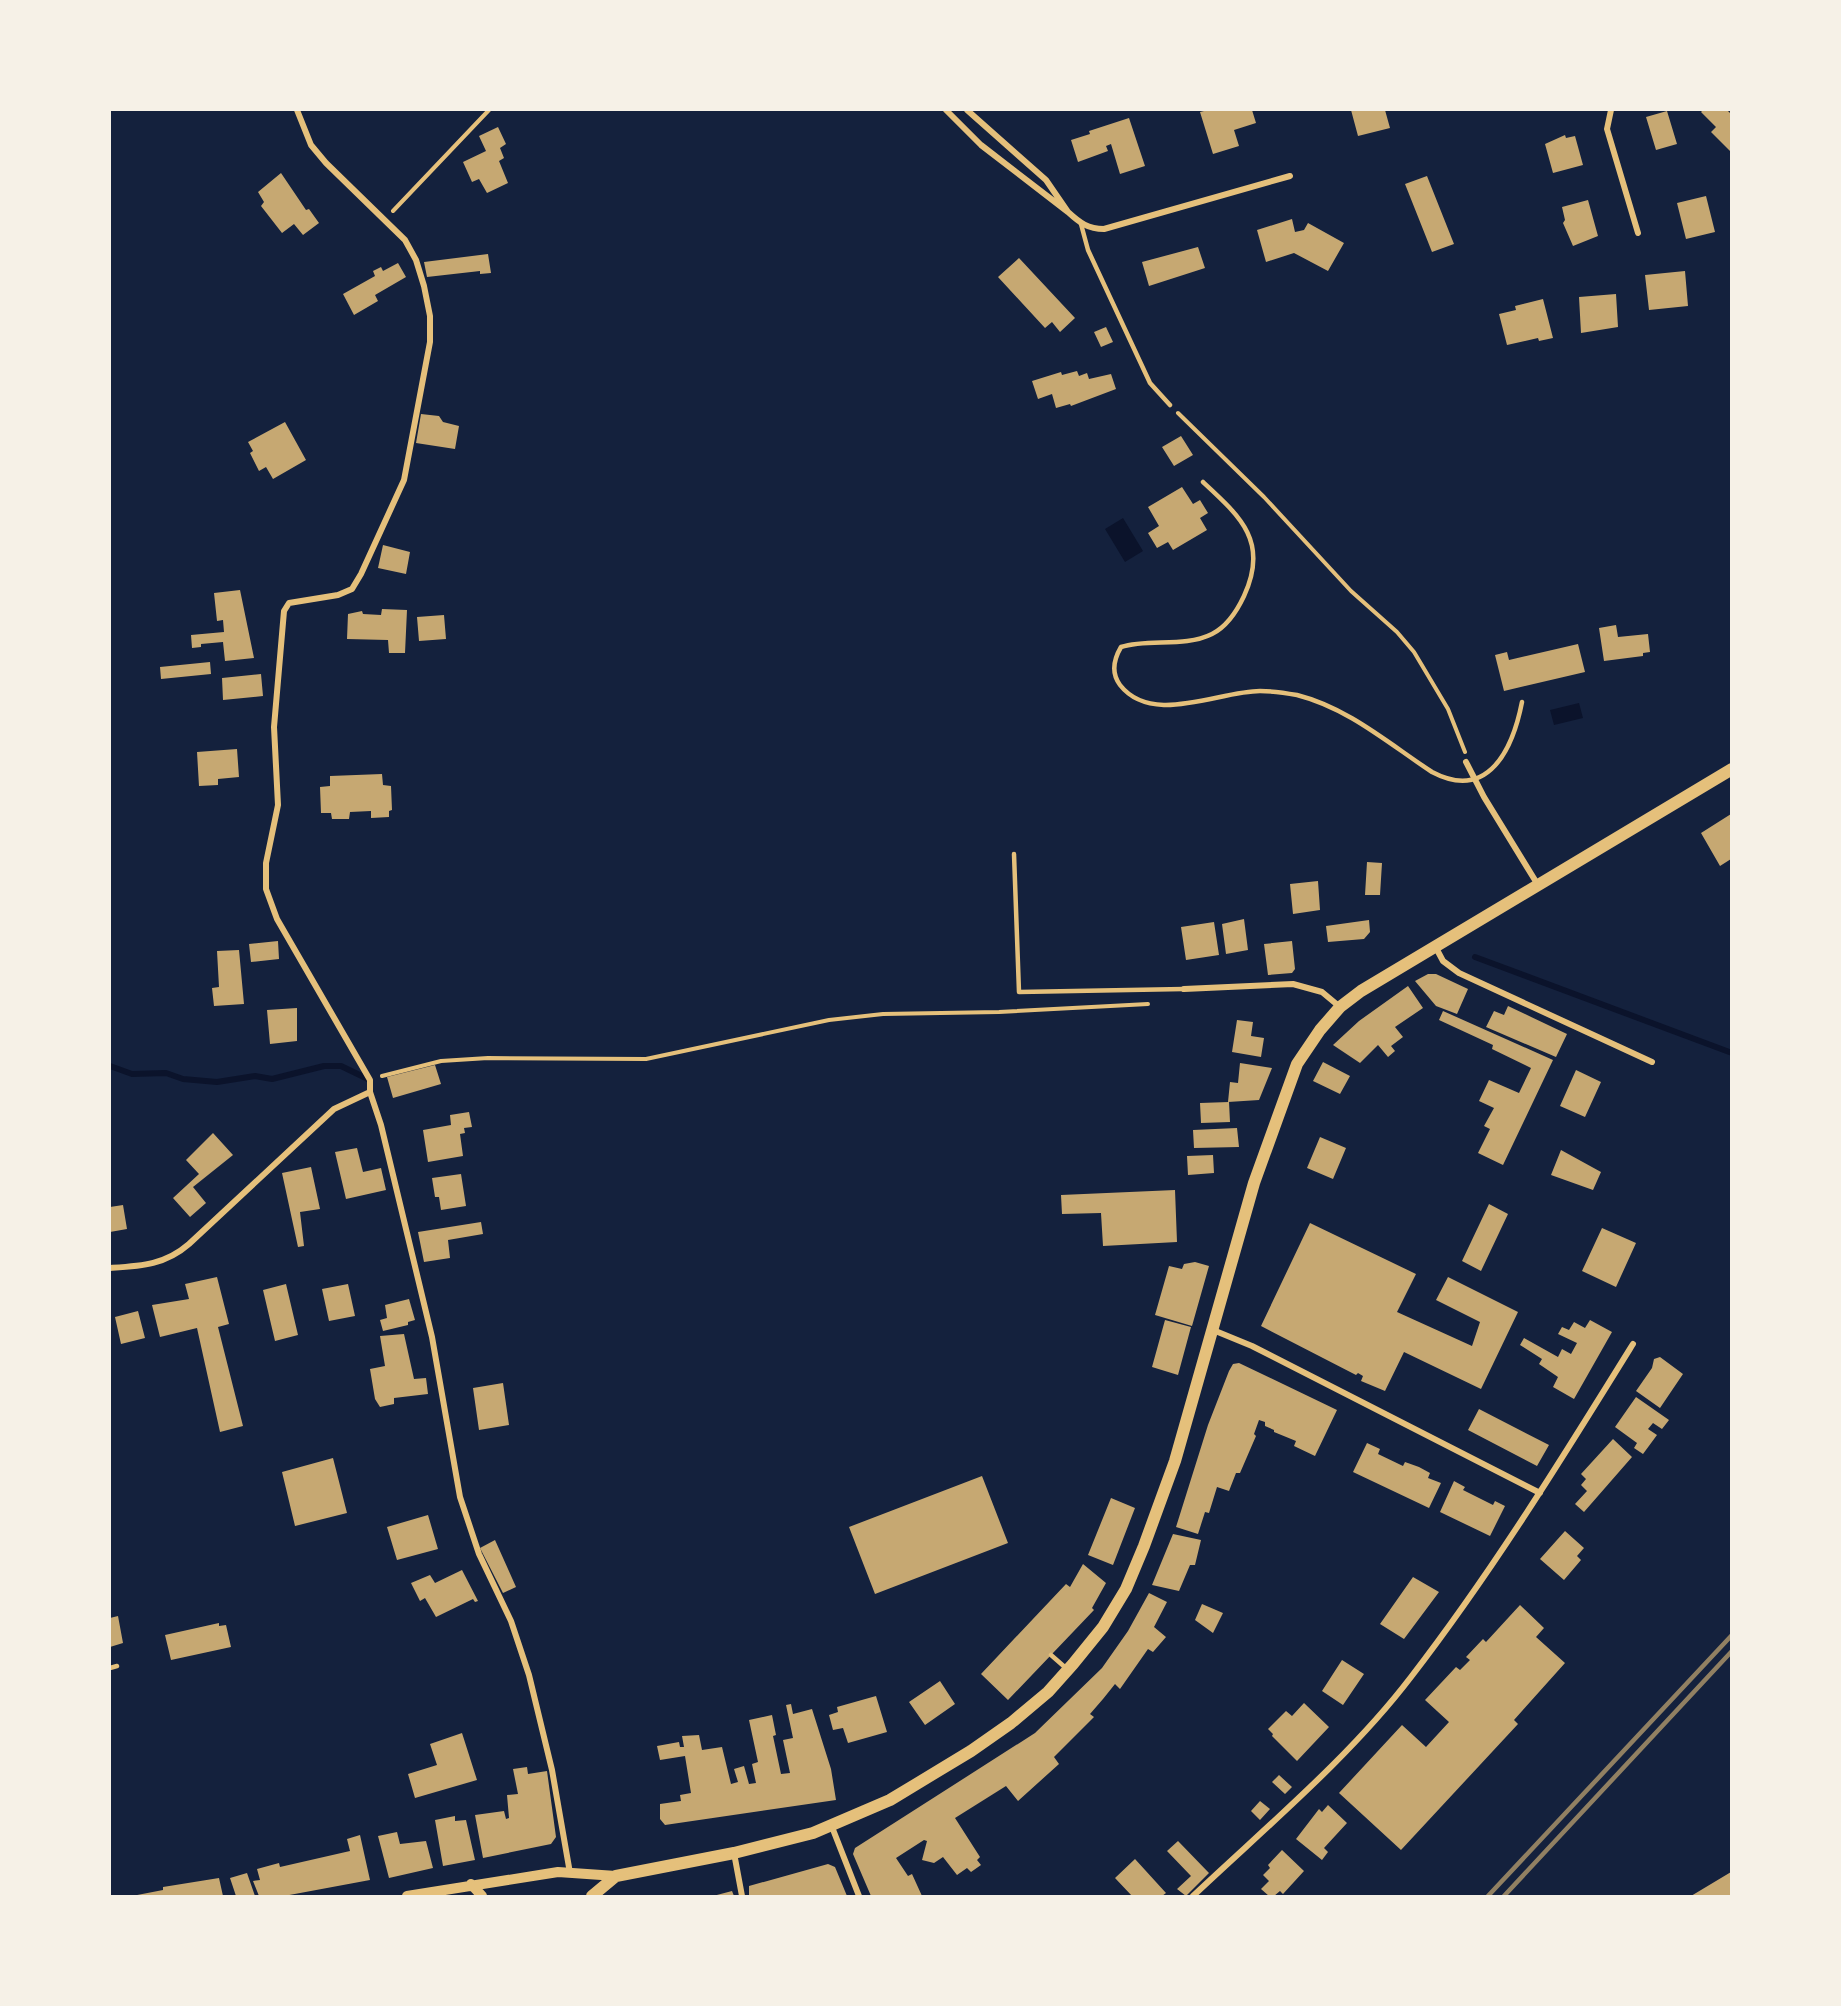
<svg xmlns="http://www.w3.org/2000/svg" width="1841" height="2006" font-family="Barlow,sans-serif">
  <rect width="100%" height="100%" fill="#14213d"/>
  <!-- water -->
  <path fill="#0b132b" d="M1123,518L1143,551L1125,562L1105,529Z
    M1579,703L1583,718L1554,725L1550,710Z"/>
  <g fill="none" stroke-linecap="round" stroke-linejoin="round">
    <!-- stream -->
    <path stroke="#0b132b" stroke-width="6" d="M1475,957L1732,1053
      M110,1066L132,1074L166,1073L183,1079L217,1082L255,1076L272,1079L324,1066H341L370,1080"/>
  </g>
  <!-- building -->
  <path fill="#c6a872" d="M1208,110H1252L1256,123L1234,130L1239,146L1213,154L1200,112Z
    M1351,110H1385L1390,128L1358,136Z
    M1703,110H1727L1731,114L1730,151L1711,132L1716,127L1701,112Z
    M1667,111L1677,144L1656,150L1646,117Z
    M1129,118L1145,166L1120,174L1111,144L1106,146L1108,151L1078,162L1071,140L1090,134L1089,131Z
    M498,127L506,144L500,148L504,158L499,161L508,183L487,193L479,179L472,182L463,162L486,151L479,136Z
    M1565,135L1566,138L1575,136L1583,165L1553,173L1545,144Z
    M281,173L306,210L309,209L319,223L303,235L294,224L282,233L261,206L264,202L258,192Z
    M1427,176L1454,244L1432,252L1405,184Z
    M1706,196L1715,232L1686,239L1677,203Z
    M1588,200L1598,236L1573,246L1563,223L1565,220L1562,207Z
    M1292,219L1295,232L1304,230L1308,223L1344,243L1328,271L1294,253L1266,262L1257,230Z
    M1198,247L1205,268L1149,286L1142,262Z
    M488,254L491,273L480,274V271L427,277L424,262Z
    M1019,258L1075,318L1060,332L1052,322L1045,328L998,277Z
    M398,263L406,277L375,295L378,301L354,315L343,294L375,276L373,271L381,267L383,271Z
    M1685,271L1688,306L1649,310L1645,275Z
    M1616,294L1618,327L1581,333L1579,297Z
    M1543,299L1553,338L1539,341L1538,338L1507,345L1499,314L1516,310L1515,306Z
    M1106,327L1113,342L1101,347L1094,332Z
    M1077,371L1079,376L1087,373L1089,379L1111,374L1116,389L1071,406L1070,404L1056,408L1052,394L1038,399L1032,381L1061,372L1062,375Z
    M421,414L439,416L443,422L459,426L455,449L416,443Z
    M285,422L306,460L273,479L266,467L259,471L250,453L253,451L248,442Z
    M1181,436L1193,455L1174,466L1162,447Z
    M1182,487L1193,504L1200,500L1208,513L1200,518L1207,530L1173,550L1168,542L1157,548L1148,533L1159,526L1148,507Z
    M383,545L410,552L406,574L378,568Z
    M240,590L254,658L225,661L223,642L201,644V647L192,648L191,635L224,632L223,620L217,621L214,593Z
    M382,609L407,610L405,653H389L388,640L347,639L348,614L362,611L363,614L381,615Z
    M444,615L446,639L419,641L417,617Z
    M1616,625L1618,637L1648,634L1650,652L1643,653V656L1604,661L1599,628Z
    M1578,644L1585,672L1504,691L1495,655L1507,652L1509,660Z
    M210,662L211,674L161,679L160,667Z
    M261,674L263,696L223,700L222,678Z
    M237,749L239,777L218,779V785L199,786L197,752Z
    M382,774L383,785L391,786L392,810L389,811V817L371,818V811L350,812L349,819H332L331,813H321L320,787L330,786V776Z
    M1731,814V859L1720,866L1701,833Z
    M1367,862L1382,863L1380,895H1365Z
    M1318,881L1320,910L1293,914L1290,884Z
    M1244,919L1248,950L1226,954L1222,924Z
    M1369,920L1370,932L1364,939L1328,942L1326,926Z
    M1214,922L1219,955L1186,960L1181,927Z
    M278,941L279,959L251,962L249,944Z
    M1292,941L1295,969L1292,973L1268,975L1264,944Z
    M239,950L244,1004L214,1006L212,988L219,987L217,951Z
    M1428,974H1436L1468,989L1457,1014L1436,1006L1415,981Z
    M1408,986L1423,1008L1395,1027L1403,1037L1391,1046L1395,1051L1388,1057L1378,1045L1360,1063L1333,1045L1359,1021Z
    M1508,1006L1567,1034L1556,1057L1486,1027L1494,1011L1504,1015Z
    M297,1008V1041L270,1044L267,1010Z
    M1443,1011L1553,1060L1503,1165L1478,1153L1490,1129L1484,1126L1494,1108L1479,1101L1489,1080L1519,1093L1531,1068L1492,1049L1493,1045L1439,1020Z
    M1237,1020L1253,1022L1251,1036L1264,1038L1261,1057L1232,1052Z
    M1323,1062L1350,1076L1340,1094L1313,1081Z
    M1240,1063L1272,1068L1259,1100L1228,1102L1230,1082L1238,1083Z
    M435,1065L441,1084L393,1098L387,1077Z
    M1576,1070L1601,1082L1585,1117L1560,1106Z
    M1229,1102L1230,1122L1201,1123L1200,1103Z
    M469,1112L472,1127L464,1128L465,1133L460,1134L463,1156L428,1162L423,1130L451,1125L450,1115Z
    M1237,1128L1239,1147L1194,1148L1193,1130Z
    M213,1133L233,1155L193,1187L206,1203L190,1217L173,1198L199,1174L186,1160Z
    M1320,1137L1346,1148L1333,1179L1307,1168Z
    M357,1148L363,1172L381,1168L386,1190L346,1199L335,1152Z
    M1561,1150L1601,1172L1593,1190L1551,1175Z
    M1213,1155L1214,1173L1188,1175L1187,1156Z
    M311,1167L320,1209L300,1212L304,1246L298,1247L282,1173Z
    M461,1174L466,1206L441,1210L439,1197H435L432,1178Z
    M1175,1190L1177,1242L1103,1246L1101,1213L1062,1214L1061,1195Z
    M1489,1204L1508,1214L1481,1271L1462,1261Z
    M123,1205L127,1229L110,1232V1207Z
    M481,1222L483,1234L448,1240L450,1258L424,1262L418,1232Z
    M1310,1223L1416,1274L1397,1312L1472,1346L1480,1322L1436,1300L1448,1277L1518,1312L1481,1389L1404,1352L1385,1391L1361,1381L1363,1376L1358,1373L1356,1375L1261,1326Z
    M1602,1228L1636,1243L1616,1287L1582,1271Z
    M1195,1262L1209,1266L1192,1326L1155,1315L1169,1266L1182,1269L1184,1264Z
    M217,1277L229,1324L218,1327L243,1426L220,1432L197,1328L160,1337L152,1305L189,1299L185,1284Z
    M286,1284L298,1335L275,1341L263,1290Z
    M348,1284L355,1316L329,1321L322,1289Z
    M409,1299L415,1320L408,1322V1325L383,1331L380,1320L387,1318L385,1305Z
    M138,1311L145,1338L121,1344L115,1317Z
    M1165,1320L1191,1327L1178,1375L1152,1367Z
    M1590,1320L1612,1332L1574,1399L1553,1387L1558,1377L1539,1364L1542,1359L1520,1345L1524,1338L1558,1357L1562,1349L1571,1354L1577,1343L1558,1334L1562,1327L1569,1330L1574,1322L1585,1328Z
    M404,1334L414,1379L426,1378L428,1394L394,1398V1404L380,1407L375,1399L370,1369L385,1366L380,1336Z
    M1660,1357L1683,1374L1660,1408L1636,1391L1652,1368L1654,1359Z
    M1239,1363L1337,1410L1315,1456L1294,1446L1296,1441L1274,1432V1430L1265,1426V1422L1259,1420L1254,1434L1256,1436L1240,1473H1236L1229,1491L1217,1487L1209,1513L1205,1512L1198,1534L1176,1527L1208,1425L1229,1371L1233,1364Z
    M503,1383L509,1425L479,1430L473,1388Z
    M1636,1397L1669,1420L1662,1429L1653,1423L1648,1429L1657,1435L1643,1454L1634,1448L1637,1443L1615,1427Z
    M1479,1409L1549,1445L1537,1466L1468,1430Z
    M1613,1439L1632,1457L1584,1512L1575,1504L1587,1491L1581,1485L1586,1479L1581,1474Z
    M1367,1443L1380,1449L1378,1454L1403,1466L1405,1462L1419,1467L1430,1473L1428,1478L1441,1483L1429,1508L1353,1472Z
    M333,1458L347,1513L295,1526L282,1472Z
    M982,1476L1008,1543L875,1594L849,1527Z
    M1454,1481L1465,1487L1463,1490L1493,1505L1495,1501L1505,1506L1490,1536L1440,1512Z
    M1111,1498L1135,1508L1113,1565L1088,1555Z
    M428,1515L438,1549L397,1560L387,1527Z
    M1565,1531L1584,1548L1577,1556L1581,1560L1564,1580L1540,1559Z
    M1173,1534L1201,1540L1195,1565H1190L1179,1591L1152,1585Z
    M495,1540L516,1587L503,1593L480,1548Z
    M1083,1564L1106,1583L1092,1608L1094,1610L1008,1700L981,1674L1066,1584L1070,1587Z
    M462,1570L478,1601L475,1602L473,1599L436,1617L425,1598L420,1601L411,1583L430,1575L435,1583Z
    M1413,1577L1439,1592L1404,1639L1380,1624Z
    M1149,1593L1167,1602L1154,1627L1166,1637L1153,1652L1148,1649L1120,1689L1115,1684L1103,1699L1090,1714L1094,1717L1054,1757L1059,1764L1018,1801L1006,1786L955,1818L980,1857L977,1860L981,1865L971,1872L967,1868L957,1875L943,1857L934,1863L922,1860L927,1841L924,1840L896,1858L908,1876L912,1874L922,1896H871L853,1854L855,1848L1035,1733L1102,1668L1128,1631Z
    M1202,1604L1223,1613L1213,1633L1195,1620Z
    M1520,1605L1544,1628L1536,1637L1565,1663L1514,1720L1518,1724L1401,1850L1339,1793L1402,1725L1426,1747L1449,1722L1425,1700L1456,1667L1460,1670L1470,1660L1466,1657L1483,1639L1486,1642Z
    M118,1616L123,1643L110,1647V1618Z
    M219,1623V1626L226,1625L231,1647L171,1660L165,1635Z
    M1342,1660L1364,1674L1343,1705L1322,1691Z
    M940,1681L955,1704L925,1725L909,1702Z
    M876,1696L887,1732L848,1743L843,1728L833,1730L829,1715L838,1712L837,1707Z
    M1304,1703L1329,1727L1297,1761L1272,1736L1273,1734L1268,1729L1286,1711L1292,1716Z
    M791,1704L793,1714L812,1709L831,1769L836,1800L665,1825L660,1819V1804L681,1801L680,1795L691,1793L685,1756L660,1760L657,1746L679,1742L680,1747H684L682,1736L699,1735L702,1750L722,1747L731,1784L738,1782L734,1769L744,1766L749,1784L756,1783L752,1764L758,1762L749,1720L772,1715L776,1735L773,1736L781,1774L790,1773L783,1740L793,1738L786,1705Z
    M462,1733L477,1780L415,1798L408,1774L437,1765L430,1744Z
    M527,1767L528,1774L547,1771L556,1837L551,1844L483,1858L475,1815L504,1811L506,1819L509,1818L507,1795L518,1794L513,1769Z
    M1279,1775L1292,1787L1285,1794L1272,1782Z
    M1260,1801L1270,1809L1260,1820L1251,1811Z
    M1328,1805L1347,1823L1324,1848L1328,1852L1322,1860L1296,1839L1319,1809L1322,1812Z
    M455,1816V1821L466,1820L475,1860L443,1866L435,1820Z
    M397,1832L400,1844L426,1841L433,1868L389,1878L378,1836Z
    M360,1835L370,1880L284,1896H259L253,1881L260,1880L257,1869L279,1863L280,1867L350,1851L347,1839Z
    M1178,1841L1209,1873L1186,1896L1177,1889L1191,1876L1167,1851Z
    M1282,1850L1304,1871L1283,1894L1280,1891L1274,1896H1269L1261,1889L1269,1881L1263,1875L1270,1868L1268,1865Z
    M1135,1859L1166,1893L1162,1896H1132L1115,1878Z
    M828,1864L835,1867L847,1896H749V1886Z
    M1731,1872V1896H1691Z
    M247,1873L255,1896H236L230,1878Z
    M219,1878L223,1896H132L163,1890V1887Z
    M732,1891L734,1896H713Z"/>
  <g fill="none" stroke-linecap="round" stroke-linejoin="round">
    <!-- path -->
    <path stroke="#e5c07b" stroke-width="4" d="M393,211L489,110
      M1178,413L1264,497L1351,591L1397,632L1414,652L1448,709L1465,752
      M382,1076L441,1061L488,1058L646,1059L829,1020L883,1014L999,1012L1148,1004"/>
    <!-- service -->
    <path stroke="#e5c07b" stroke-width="4.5" d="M1081,224L1088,250L1150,383L1170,405
      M1203,482C1241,517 1269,542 1244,596C1237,611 1228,626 1212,634C1184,648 1149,638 1121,647C1114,659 1111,673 1120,685C1152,726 1219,691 1260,691C1272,691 1286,693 1297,695C1348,708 1388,743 1432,772C1489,802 1513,748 1522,702
      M1014,854L1019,992L1184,989
      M1051,1655L1067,1669
      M110,1668L117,1666"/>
    <!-- minor -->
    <path stroke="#e5c07b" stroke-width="6" d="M297,110L311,145L326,163L405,240L416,260L424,286L430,316V342L404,480L361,574L352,589L338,595L289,603L284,611L274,727L278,805L266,863V889L277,919L370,1080V1092L381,1125L432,1337L460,1497L479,1554L511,1621L529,1675L552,1770L570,1873
      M946,110L981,145L1068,212L1046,180L967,110
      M1611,110L1607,129L1638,233
      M1068,212C1080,223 1088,229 1104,229L1290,176
      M1466,762L1484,797L1538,885
      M1435,946L1443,961L1459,973L1652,1062
      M1184,989L1293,984L1322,992L1340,1007
      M110,1268C141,1266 165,1265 189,1244L334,1109L370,1092
      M1213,1330L1252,1346L1540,1493
      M832,1827L859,1896
      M734,1853L742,1896
      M1193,1896C1266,1827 1350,1757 1411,1677C1492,1572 1563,1457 1633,1344"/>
    <!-- tertiary -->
    <path stroke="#e5c07b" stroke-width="10" d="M471,1884L482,1896
      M407,1896L558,1872L616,1876"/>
    <!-- secondary -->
    <path stroke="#e5c07b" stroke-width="12" d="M592,1896L616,1876L734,1853L813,1833L890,1800L971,1751L1011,1723L1048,1692L1073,1664L1103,1627L1126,1589L1144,1546L1175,1461L1254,1183L1297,1064L1320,1030L1340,1007L1361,991L1732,769"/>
    <!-- rail -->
    <path stroke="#918062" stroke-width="4.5" d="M1488,1896L1732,1635
      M1504,1896L1732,1651"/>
  </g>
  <!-- border -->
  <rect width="1841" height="2006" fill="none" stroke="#f6f1e7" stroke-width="222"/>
</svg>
